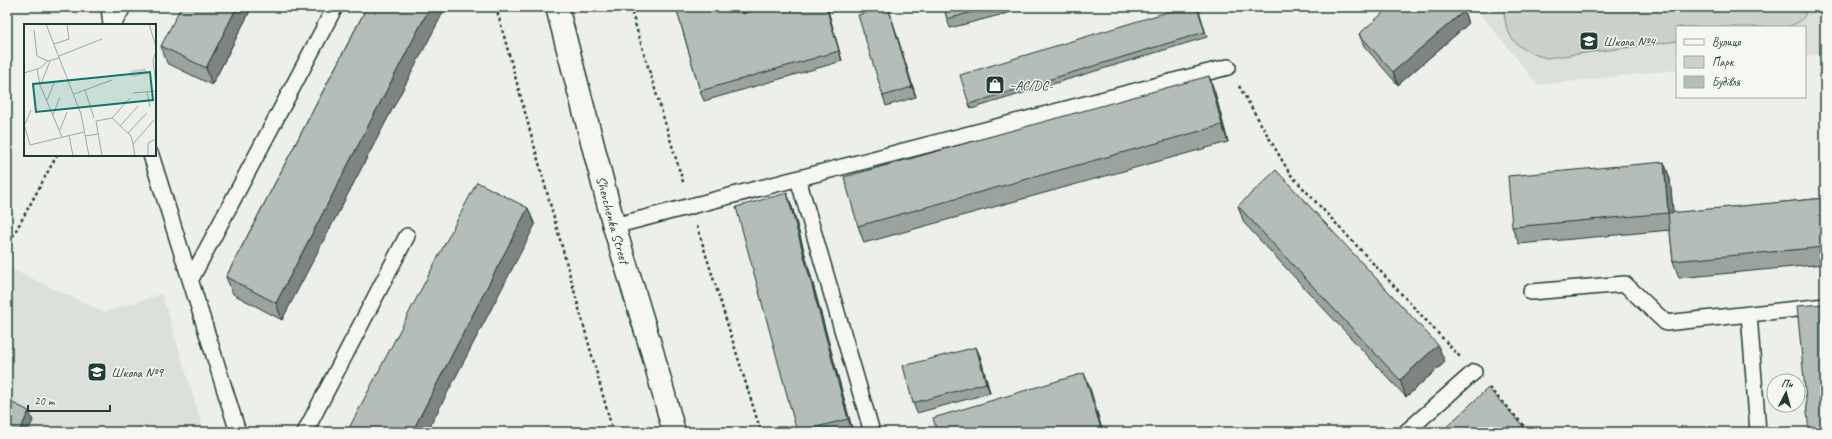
<svg xmlns="http://www.w3.org/2000/svg" width="1832" height="439" font-family="Caveat,sans-serif">
  <rect width="100%" height="100%" fill="#edefea"/>
  <filter id="ink" filterUnits="userSpaceOnUse"><feTurbulence type="fractalNoise" baseFrequency=".025" numOctaves="2"/><feDisplacementMap in="SourceGraphic" scale="8" xChannelSelector="R" yChannelSelector="G"/><feConvolveMatrix kernelMatrix="1 2 1 2 8 2 1 2 1" color-interpolation-filters="sRGB"/></filter>
  <g filter="url(#ink)">
    <!-- built -->
    <path fill="#dce0db" d="M1475,7H1825V54L1805,56V27H1677V70L1538,85Z
      M7,267L104,312L162,294L204,432H7Z"/>
    <!-- green -->
    <path fill="#cbd2cc" stroke="#758880" d="M1504,7H1807C1805,20 1798,24 1786,27H1677V41L1547,58C1518,51 1504,38 1504,7Z"/>
    <g fill="none" stroke-linecap="round" stroke-linejoin="round">
      <!-- service casing -->
      <g stroke="#1f3d34" stroke-width="18">
        <path id="service" d="M109,7L111,25
          M113,25L123,7
          M151,155L238,432
          M798,179L872,432
          M614,226L1228,67
          M191,279L335,7
          M1531,292L1625,284L1666,323L1825,306
          M1749,314L1758,432
          M305,432L407,236
          M1406,432L1474,372"/>
      </g>
      <!-- tertiary casing -->
      <g stroke="#1f3d34" stroke-width="25">
        <g id="tertiary">
          <path id="s1" d="M557,7L614,226L652,351L674,432"/>
        </g>
      </g>
      <!-- path -->
      <path stroke="#1f3d34" stroke-width="2.5" stroke-dasharray="3 3" stroke-linecap="butt" d="M496,7L613,432
        M630,7L684,185
        M1239,86L1290,174L1460,357
        M697,226L761,432
        M7,247L57,155
        M1489,388L1530,432"/>
      <!-- service -->
      <use href="#service" stroke="#f6f6f2" stroke-width="15"/>
      <!-- tertiary -->
      <use href="#tertiary" stroke="#f6f6f2" stroke-width="22"/>
    </g>
    <!-- wall -->
    <path fill="#9ba39e" stroke="#1f3d34" d="M252,7L212,85L167,63L161,46Z
      M367,7L282,320L233,294L226,277Z
      M676,7H741L743,13L765,7H827L842,61L704,101L700,91Z
      M888,7L916,97L886,106L883,96Z
      M944,7H1031L950,28L947,19Z
      M1198,7L1207,37L971,109L969,104Z
      M1464,11L1468,24L1398,85L1364,46L1359,34Z
      M1209,76L1215,93L1228,142L864,243L858,226Z
      M1664,162L1670,179L1673,213L1825,198V264L1679,278L1673,261L1670,230L1519,244L1512,227Z
      M787,193L793,210L853,432H797Z
      M1238,206L1445,362L1406,397L1244,223Z
      M980,356L990,393L917,413L913,403Z"/>
    <!-- shaded-wall -->
    <path fill="#7e8481" stroke="#1f3d34" d="M237,7H252L212,85L206,68Z
      M430,7H446L282,320L276,303Z
      M826,7H827L842,61L839,51Z
      M888,7L891,16L916,97L912,87Z
      M1464,11L1468,24L1398,85L1393,72Z
      M1209,76L1215,93L1228,142L1222,125Z
      M1664,162L1670,179L1675,230L1668,213Z
      M787,193L793,210L853,432L848,419Z
      M528,208L535,225L427,432H412Z
      M1438,345L1445,362L1406,397L1400,380Z
      M976,347L980,356L990,393L986,383Z
      M1084,373L1090,388L1103,432H1102Z
      M29,411L33,421L27,432H19Z
      M1523,426L1525,432H1517Z"/>
    <!-- building -->
    <path fill="#b4bdb8" stroke="#1f3d34" d="M181,7H237L206,68L161,46Z
      M367,7H430L276,303L226,277Z
      M676,7H740L742,14L765,7H826L839,51L700,91Z
      M884,7H888L912,87L883,96L858,15Z
      M944,7H991L947,19Z
      M1184,7H1197L1205,32L969,104L960,75Z
      M1390,7H1460L1464,11L1393,72L1359,34Z
      M1209,76L1222,125L858,226L844,177Z
      M1664,162L1668,213L1512,227L1508,176Z
      M1276,170L1438,345L1400,380L1238,206Z
      M477,182L528,208L412,432H347Z
      M787,193L848,419L797,432L736,207Z
      M1825,198V247L1673,261L1668,213Z
      M1825,304V432H1809L1797,306Z
      M976,347L986,383L913,403L903,366Z
      M1084,373L1102,432H937L933,418Z
      M1488,388L1523,426L1517,432H1441Z
      M7,400L29,411L19,432H7Z
      M547,428L554,432H545Z"/>
  </g>
  <!-- icons -->
  <defs>
    <g id="school-square" transform="scale(1)"><rect x="-9" y="-9" width="18" height="18" rx="4" fill="#1f3d34" stroke="#f6f6f2"/><path d="M0-5L7-2L0 1L-7-2ZM-4 1L0 2.5L4 1V4Q0 6-4 4Z" fill="#fff"/></g>
    <g id="shop-square" transform="scale(1)"><rect x="-9" y="-9" width="18" height="18" rx="4" fill="#1f3d34" stroke="#f6f6f2"/><path d="M-5-2.5h2.3a2.7 3.5 0 0 1 5.4 0H5L5.5 6h-11ZM-1.5-2.5h3a1.5 2.3 0 0 0-3 0Z" fill="#fff"/></g>
  </defs>
  <g fill-rule="evenodd">
    <use href="#school-square" x="1589" y="41"/>
    <use href="#shop-square" x="995" y="85"/>
    <use href="#school-square" x="97" y="372"/>
  </g>
  <g text-anchor="middle" stroke-width="3" stroke-linejoin="round" paint-order="stroke">
    <!-- poi labels -->
    <g font-size="14" fill="#1f3d34" stroke="#f6f6f2" text-anchor="start">
      <text x="1603" y="46">Школа №4</text>
      <text x="1009" y="90">~AC/DC-</text>
      <text x="111" y="377">Школа №9</text>
    </g>
    <!-- street labels -->
    <g font-size="14" fill="#1f3d34" stroke="#f6f6f2">
      <text dy="5" stroke="none"><textPath href="#s1" startOffset="220">Shevchenka Street</textPath></text>
    </g>
  </g>
  <!-- overview -->
  <g transform="translate(24 24)">
    <rect width="132" height="132" fill="#edefea"/>
    <path d="M121,44L124,50L108,53L105,51L106,47Z" fill="#cbd2cc"/>
    <path fill="none" stroke="#9ba8a1" stroke-width="1" d="M22,0L57,90L65,132M125,0L132,23M10,6L13,32L24,37M30,20L45,15L43,1M132,28L129,36L132,61M35,32L78,15M13,45L16,61L38,113M0,49L16,44L24,37L36,34M17,60L26,37M61,66L70,94M123,68L126,83M109,69L132,67M50,70L88,56M106,74L88,94L107,112L109,120M23,76L31,57M29,91L36,73M0,100L6,121L60,108M1,100L7,86M96,102L114,82M36,106L43,88M104,109L123,89M45,111L49,132M61,112L74,110M78,132L72,97L88,94M111,132L109,120L130,96M124,132V119L132,115"/>
    <path fill="#0f766e" fill-opacity="0.15" stroke="#0f766e" stroke-width="2" d="M126,48L129,76L12,88L9,60Z"/>
    <rect width="132" height="132" fill="none" stroke="#1f3d34" stroke-width="2"/>
  </g>
  <!-- margin -->
  <rect width="1832" height="439" fill="none" stroke="#f6f6f2" stroke-width="24"/>
  <rect x="12" y="12" width="1808" height="415" fill="none" stroke="#1f3d34" stroke-width="1.5" filter="url(#ink)"/>
  <!-- legend -->
  <rect x="1676" y="26" width="130" height="72" fill="#f6f6f2" stroke="#a0aca6"/>
  <rect x="1684" y="39" width="20" height="6" fill="#f6f6f2" stroke="#a0aca6"/>
  <text x="1712" y="46" font-size="12" fill="#1f3d34">Вулиця</text>
  <rect x="1684" y="56" width="20" height="12" fill="#cbd2cc" stroke="#a0aca6"/>
  <text x="1712" y="66" font-size="12" fill="#1f3d34">Парк</text>
  <rect x="1684" y="76" width="20" height="12" fill="#b4bdb8" stroke="#a0aca6"/>
  <text x="1712" y="86" font-size="12" fill="#1f3d34">Будівля</text>
  <!-- north arrow -->
  <g transform="translate(1786 393) rotate(6)"><circle r="19" fill="#f6f6f2" stroke="#a0aca6"/>
  <path d="M0-3L7 15L0 10L-7 15Z" fill="#1f3d34"/>
  <text y="-6" font-size="11" font-weight="bold" text-anchor="middle" fill="#1f3d34">Пн</text>
  </g>
  <!-- scale -->
  <path d="M28 405v6h82v-6" fill="none" stroke="#1f3d34" stroke-width="2"/>
  <text x="34" y="405" font-size="12" fill="#1f3d34" stroke="#f6f6f2" stroke-width="3" paint-order="stroke">20 m</text>
</svg>
